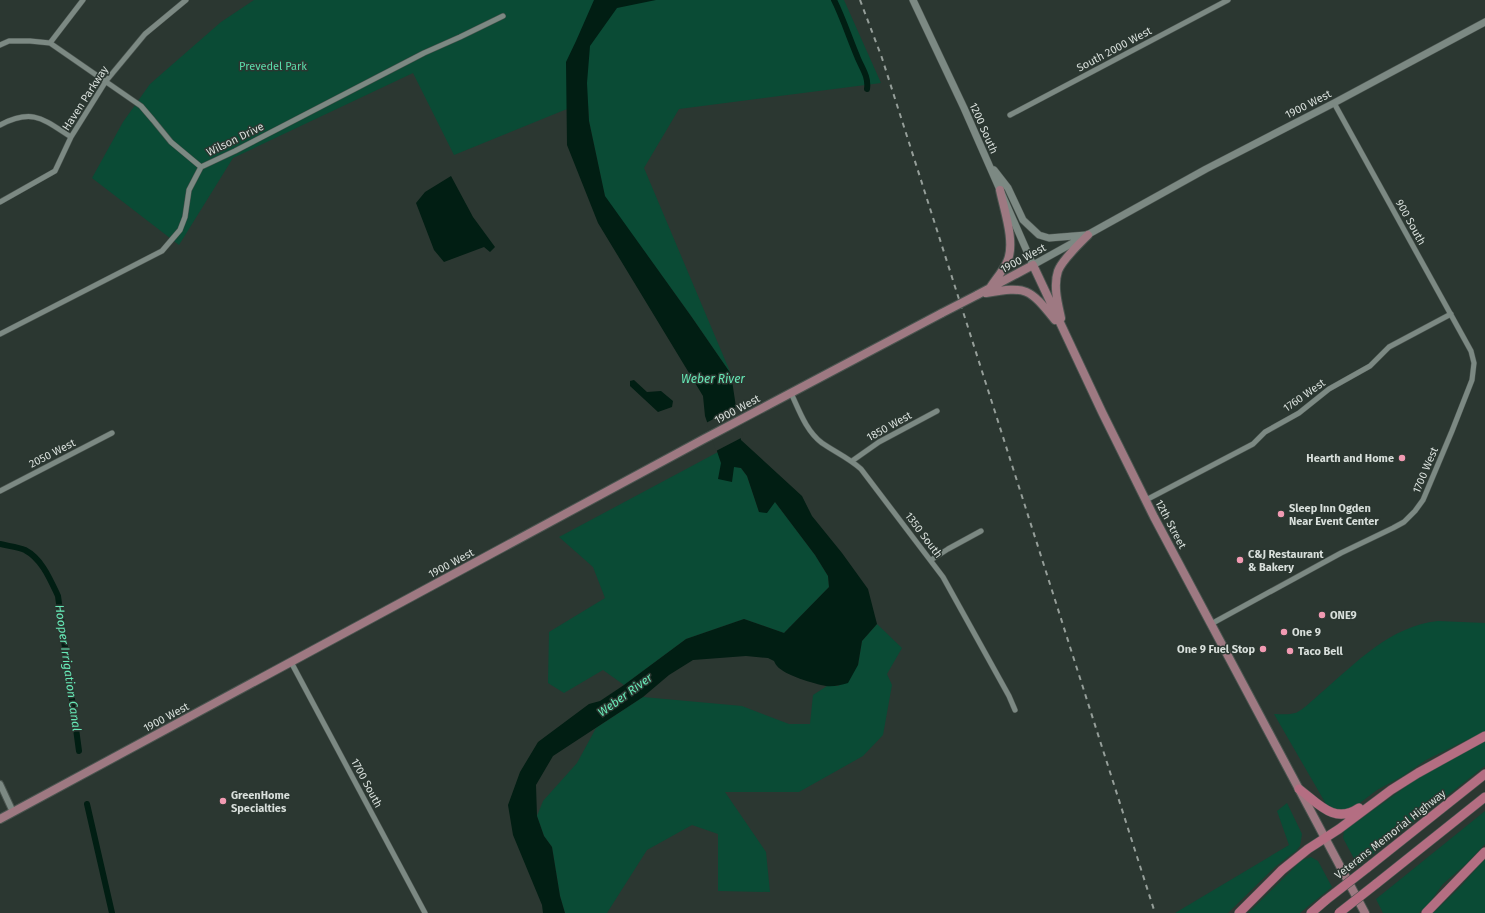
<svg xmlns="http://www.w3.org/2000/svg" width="1485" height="913" font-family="'Fira Sans',sans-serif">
  <rect width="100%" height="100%" fill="#2b3731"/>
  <!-- green -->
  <path fill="#0a4b35" d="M254,0H844L881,83L679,109L644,168L731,374L691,316L605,197L589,121L588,106L568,107L567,109L454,155L413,73L233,158L179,245L92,178L123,122L150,84L221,22Z
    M718,452L721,463L741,468L747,476L759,512L775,502L815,555L828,576L829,587L784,633L744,619L686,639L624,685L603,670L564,693L548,683L549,632L605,598L593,567L559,537Z
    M1438,621L1485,623V731L1426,760L1403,776L1377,790L1356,806L1345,811L1332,808L1326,804L1274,714C1280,714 1289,715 1295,713C1301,712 1316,697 1322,692C1356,663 1390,626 1438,621Z
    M877,624L902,648L887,674L892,685L883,735L863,756L799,792H725L766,852L770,892L718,891V834L692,825L647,850L607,913H565L560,896L552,847L544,836L537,816L543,801L577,763L596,728L643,697L742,706L789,724H810L813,695L827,686H838L858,665L862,641Z
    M1485,740V766L1358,866L1343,838L1344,831L1415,780Z
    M1287,803L1302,834L1300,846L1296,851L1275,867L1228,913H1175L1289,845L1277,811Z
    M1485,811V844L1466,864L1443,884L1430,902L1419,913H1383L1376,899Z
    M1311,857L1318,861L1332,887L1300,913H1248L1302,860Z
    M1485,859V913H1433L1459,888Z"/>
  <!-- water -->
  <path fill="#011e13" d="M594,0H656L617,8L590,46L587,83L589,121L605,196L691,316L731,374L741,440L802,496L812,516L842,553L868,589L877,624L862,641L858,665L848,683C841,685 833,687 826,686C815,684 784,675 777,666C776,665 775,663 774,661L768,658L746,656L693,660L669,675L643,697L553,756L536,785L537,816L544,836L552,847L560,896L565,913H543L542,905L513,835L508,805L520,772L538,742L589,704L600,701L624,685L686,639L744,619L784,633L829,587L828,576L815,555L775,502L767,513L759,512L747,476L741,468L734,467L732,482L718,479L721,463L705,416L703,396L598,223L567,145L566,62L576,41Z
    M451,176L473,217L495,247L490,252L484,247L444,262L434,250L416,203L425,192Z
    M634,380L647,392L661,391L673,401L672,407L658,412L630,386V381Z"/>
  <!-- pier -->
  <path fill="#2b3731" d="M738,406L743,437L716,451L706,423Z"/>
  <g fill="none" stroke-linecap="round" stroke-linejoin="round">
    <!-- canal -->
    <path stroke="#011e13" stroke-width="6" d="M834,0C843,18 849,37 857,56C861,67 869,76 867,89
      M0,544C8,546 18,547 25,550C42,559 50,579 58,596L79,751
      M87,804L112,913"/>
    <!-- minor casing -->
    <g stroke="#4a544f" stroke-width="6">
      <path id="minor" d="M50,43L83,0
        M0,45L9,41H30L50,43L141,106L153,120L171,142L201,167
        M1010,115L1228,0
        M0,125C33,108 43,119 71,137
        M0,202L55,171L71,137L106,81L145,34L186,0
        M0,334L162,251L180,230L185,217L189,190L201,167L235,151L424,53L460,37L503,16
        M791,393C799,410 806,431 822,443C835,452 849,458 861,469L943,577L1009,696L1015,710
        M852,461L879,442L937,411
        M0,491L112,433
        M1146,500L1253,444L1265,432L1299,413L1329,389L1370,366L1389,347L1451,314
        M931,560L948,549L981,531
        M1211,624L1341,553L1393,528L1404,522L1415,511L1423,500L1452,431L1472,380L1474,363L1471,351L1334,103
        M291,662L425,913"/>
    </g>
    <!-- tertiary casing -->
    <g stroke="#4a544f" stroke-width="8">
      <path id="tertiary" d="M0,784L13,812"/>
    </g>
    <!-- secondary casing -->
    <g stroke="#4a544f" stroke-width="8">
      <path id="secondary" d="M913,0L964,108L1033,265L1206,169L1334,103L1485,22
        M994,170L1008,188L1023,220L1039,235L1049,238L1086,235"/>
    </g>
    <!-- primary casing -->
    <g stroke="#4a544f" stroke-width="10">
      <path id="primary" d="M990,288C995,280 1003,271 1007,262C1016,243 1004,210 1000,190
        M986,293C1027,286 1029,288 1055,320
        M977,295L1033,265L1102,412L1154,517L1365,913
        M1061,318C1058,304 1053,286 1058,271C1062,260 1079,244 1088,235
        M0,819L702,440L942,313"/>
    </g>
    <!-- motorway casing -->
    <g stroke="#4a544f" stroke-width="10">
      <path id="motorway" d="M1299,789C1318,803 1334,825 1359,808
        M1367,868L1485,774
        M1376,884L1485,797
        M1239,913L1282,870L1308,849L1339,829L1391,790L1418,773L1485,736
        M1311,913L1326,900
        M1426,913L1485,852"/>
    </g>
    <!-- minor -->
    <use href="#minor" stroke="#7c8983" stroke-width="5"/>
    <!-- tertiary -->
    <use href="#tertiary" stroke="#7c8983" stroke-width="6"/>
    <!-- secondary -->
    <use href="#secondary" stroke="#7c8983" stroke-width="7"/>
    <!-- primary -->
    <use href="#primary" stroke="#9e7982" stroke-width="8"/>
    <!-- motorway -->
    <use href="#motorway" stroke="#b46e82" stroke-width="9"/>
    <!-- rail -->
    <path stroke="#959e99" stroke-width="2" stroke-dasharray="5 5" stroke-linecap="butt" d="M860,0L882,58L897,105L1155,913"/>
    <!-- primary-bridge casing -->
    <g stroke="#4a544f" stroke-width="10" stroke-linecap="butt">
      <path id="primary-bridge" d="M942,313L977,295"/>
    </g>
    <!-- motorway-bridge casing -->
    <g stroke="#4a544f" stroke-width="10" stroke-linecap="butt">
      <path id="motorway-bridge" d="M1326,900L1367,868
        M1339,913L1376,884"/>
    </g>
    <!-- primary-bridge -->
    <use href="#primary-bridge" stroke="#9e7982" stroke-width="8"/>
    <!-- motorway-bridge -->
    <use href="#motorway-bridge" stroke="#b46e82" stroke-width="9"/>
  </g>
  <!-- markers -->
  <g fill="#f19ab2" stroke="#2b3731" stroke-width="1.5">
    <circle cx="1402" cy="458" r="4"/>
    <circle cx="1281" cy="514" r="4"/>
    <circle cx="1240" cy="560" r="4"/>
    <circle cx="1322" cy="615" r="4"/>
    <circle cx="1284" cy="632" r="4"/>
    <circle cx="1263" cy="649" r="4"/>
    <circle cx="1290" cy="651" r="4"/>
    <circle cx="223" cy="801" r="4"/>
  </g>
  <g text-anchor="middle" stroke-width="3" stroke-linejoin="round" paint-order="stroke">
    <!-- street labels -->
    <g font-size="11" fill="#d8dfdb" stroke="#2b3731">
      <text transform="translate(1114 49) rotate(-28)" y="4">South 2000 West</text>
      <text transform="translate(85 98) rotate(-57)" y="4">Haven Parkway</text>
      <text transform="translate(1308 104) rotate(-27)" y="4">1900 West</text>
      <text transform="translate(984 128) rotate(66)" y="4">1200 South</text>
      <text transform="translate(235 139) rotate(-26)" y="4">Wilson Drive</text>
      <text transform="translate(1411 222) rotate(61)" y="4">900 South</text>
      <text transform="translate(1023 258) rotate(-28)" y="4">1900 West</text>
      <text transform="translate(1304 395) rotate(-35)" y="4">1760 West</text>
      <text transform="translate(737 409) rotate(-28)" y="4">1900 West</text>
      <text transform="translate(889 426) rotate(-29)" y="4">1850 West</text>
      <text transform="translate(52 453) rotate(-27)" y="4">2050 West</text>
      <text transform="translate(1425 470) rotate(-67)" y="4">1700 West</text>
      <text transform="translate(1171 524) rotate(62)" y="4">12th Street</text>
      <text transform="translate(924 535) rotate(53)" y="4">1350 South</text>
      <text transform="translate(451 563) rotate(-28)" y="4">1900 West</text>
      <text transform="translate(166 717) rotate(-28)" y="4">1900 West</text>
      <text transform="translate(367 783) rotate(62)" y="4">1700 South</text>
      <text transform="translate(1390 834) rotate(-38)" y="4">Veterans Memorial Highway</text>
    </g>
    <!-- park labels -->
    <g font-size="11" fill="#5addab" stroke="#2b3731">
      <text x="273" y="70">Prevedel Park</text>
    </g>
    <!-- poi labels -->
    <g font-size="11" font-weight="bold" fill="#d8dfdb" stroke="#2b3731" text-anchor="start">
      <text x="1394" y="462" text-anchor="end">Hearth and Home</text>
      <text x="1289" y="512">Sleep Inn Ogden<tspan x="1289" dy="13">Near Event Center</tspan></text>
      <text x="1248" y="558">C&amp;J Restaurant<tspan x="1248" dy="13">&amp; Bakery</tspan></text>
      <text x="1330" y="619">ONE9</text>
      <text x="1292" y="636">One 9</text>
      <text x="1255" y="653" text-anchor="end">One 9 Fuel Stop</text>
      <text x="1298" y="655">Taco Bell</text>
      <text x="231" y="799">GreenHome<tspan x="231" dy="13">Specialties</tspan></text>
    </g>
    <!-- water labels -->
    <g font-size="12" font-style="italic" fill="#67e9b7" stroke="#2b3731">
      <text x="713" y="383">Weber River</text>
      <text transform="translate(68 668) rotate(82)" y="4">Hooper Irrigation Canal</text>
      <text transform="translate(625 695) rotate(-36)" y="4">Weber River</text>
    </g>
  </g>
</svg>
